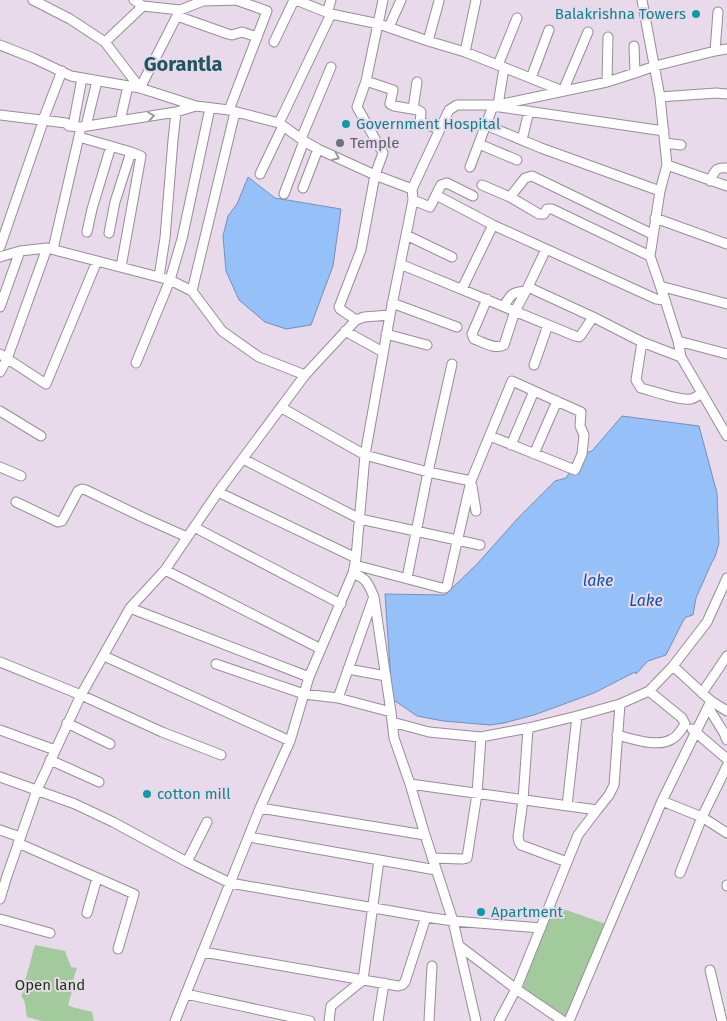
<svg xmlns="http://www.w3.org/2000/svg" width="727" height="1021" font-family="'Fira Sans',sans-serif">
  <rect width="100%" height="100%" fill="#e9daeb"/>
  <!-- green -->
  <path fill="#a3ca9c" d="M555,906L606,924L564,1019L523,987L527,975Z
    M35,945L65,951L71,967L77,968L73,980L75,981L68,1005L72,1007L92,1012L94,1021H42L27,1017C25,1009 27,1002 21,996L26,987L25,981Z"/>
  <!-- water -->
  <path fill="#95c0f8" stroke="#7491ba" d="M248,177L275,198L341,209L333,266L311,325L286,329L265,322L239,300L226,271L223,236L228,216L237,204Z
    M622,416L699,426L717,493L719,543L715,557L712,562L696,598L693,615L686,617L683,621L666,655L648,661L636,674L635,672L594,693L534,715L504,723L490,725L443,721L417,716L395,701L392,697L385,594L445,595L478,563L519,517L555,481L566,478L582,454L592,451Z"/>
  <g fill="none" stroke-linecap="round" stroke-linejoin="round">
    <!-- minor casing -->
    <g stroke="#998b9a" stroke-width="11">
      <path id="minor" d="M33,0L70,19L105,42L140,88L180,10
        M134,0L143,6
        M296,0L331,14L379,24L428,41L465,52L563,91L588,32
        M642,0L660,97L667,165L660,191L650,256L665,300L678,341L681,357L727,436
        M327,13L331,0
        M177,16L228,34L232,35L242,32L257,37
        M389,27L401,0
        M428,41L439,1
        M105,42L143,6L180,10L203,1L237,0
        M274,42L294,0
        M0,45L33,58L71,76L140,88L196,106
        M634,46L635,73
        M715,51L718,12
        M465,52L476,0
        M498,65L517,18
        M531,78L549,30
        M366,81L393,90L390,104L394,106L418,110L421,112L420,122L439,129
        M607,82L608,37
        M660,97L716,93L727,94
        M498,105L504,68
        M413,109L417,82
        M229,110L267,11L236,0
        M0,115L66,123L69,126L81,127L176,112L196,106L229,110L279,123L304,141L318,149L375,175L412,189L449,110L457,105H498L607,82L635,73L655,66L715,51L727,49
        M43,120L62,71
        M120,121L128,86
        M279,123L331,14
        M486,125L541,148L660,191
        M73,126L82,78
        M86,126L97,81
        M79,137L131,152L141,156L121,267
        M301,139L331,67
        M522,140L529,111
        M665,143L681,145
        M479,144L517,160
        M667,165L727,186
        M470,167L493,106L664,131
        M260,174L283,126
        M710,181C715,171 715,167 727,168
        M482,185L510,197L539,214H544L547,209H552L650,256
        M303,188L318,149
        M284,194L304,141
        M436,195L493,225L546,249
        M510,197L525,178L532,176L652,234
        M413,200L430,207L441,185L447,183L473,196
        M655,218L727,244
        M87,232L92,209L111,146
        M109,233L115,202L131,152
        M406,235L452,257
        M0,247L42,125
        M53,249L80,132
        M0,257L20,251L47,248L170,280L192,291L222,331L259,357L305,375
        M400,264L575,336L579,337L581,335L593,317
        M159,277L165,238L173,140L176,112
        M660,286L727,304
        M462,289L493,225
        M192,291L235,112
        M487,299L472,334L474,339C483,342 495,350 504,345L515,311L528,287
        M665,300L656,299L546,249L528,287L593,317L642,342L681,357
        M392,303L457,327
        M504,306C511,294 512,292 526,291
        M0,307L20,251
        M356,320L340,309L339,307L361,250L375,175L383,153L357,107L366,81L383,0
        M345,331L383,352
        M386,334L427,345
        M678,341L727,354
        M642,342L636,380L641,388C653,391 680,401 691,399C695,398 699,395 702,393
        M0,354L46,384L97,261
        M136,363L170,280L182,239L210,108
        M534,365L548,325
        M0,372L7,359L47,248
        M282,408L365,455L428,472L452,364
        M0,411L41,436
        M511,445L534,391
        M534,454L557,401
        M243,459L360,519L480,545
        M0,467L21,476
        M472,486L476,511
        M218,492L356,558
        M16,502L58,522L62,521L78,491L82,489L86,490L142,517L187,537
        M194,527L341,604
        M355,565L442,588H445L447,586L471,481L512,381L581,412L580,426L584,435L582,454L575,470L490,436
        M165,570L321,649
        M353,573C367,579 368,583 374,597L391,712L394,738L410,784L425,835L453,921L476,1021
        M407,578L428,472L471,481
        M130,608L309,677
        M104,656L290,741
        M0,662L81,695L162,732L221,755
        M216,664L304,694L338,698L391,712
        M673,666L711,701
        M348,669L386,676
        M702,693L727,656
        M338,698L373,599
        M708,707L724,733L727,740
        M392,722L429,732L481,737L528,728L577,716L620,704L649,691L673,666L707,622L727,578
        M67,723L110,744
        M528,728L523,800L518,837L519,842L521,845L567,862
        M692,729L727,759
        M0,730L55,750
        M617,735C633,739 658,748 672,739C677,737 682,729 685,724L682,718L649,691
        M50,760L99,782
        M0,777L75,804L113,822L187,862L230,883L426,917L453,921L541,928
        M410,784L597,810L609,795L614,785L620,704
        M662,801L702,817L727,833
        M567,806L577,716
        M260,808L425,835
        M0,830L20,837
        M249,837L436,870
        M18,843L134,894L118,949
        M432,858L462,859L467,858L477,794L481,737
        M187,862L207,822
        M680,873L702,817L727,766
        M727,886V885
        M0,899L7,876L37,790L81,695L130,608L165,570L218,492L305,375L356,320L364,317L390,315
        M87,913L97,878
        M0,919L50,933
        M458,945L516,989L563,1021
        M203,952L398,986L402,985L405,982L426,917
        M710,970L722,1021
        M186,994L310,1021
        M175,1021L260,808L290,741L309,677L353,573L356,558L365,455L390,315L413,200L412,189
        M329,1021L331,1006L363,980L379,860
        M378,1021L384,983
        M429,1021L432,966
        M499,1021L516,989L578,835L597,810
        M569,1021L662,801L711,701L727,711"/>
    </g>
    <!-- minor -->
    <use href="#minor" stroke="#fff" stroke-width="9"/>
  </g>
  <!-- one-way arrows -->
  <defs><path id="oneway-chevron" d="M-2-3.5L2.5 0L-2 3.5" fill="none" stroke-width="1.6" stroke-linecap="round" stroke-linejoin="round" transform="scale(1.25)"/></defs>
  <g stroke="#9e9c9f">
    <use href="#oneway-chevron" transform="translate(151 116) rotate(-9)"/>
    <use href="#oneway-chevron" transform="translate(336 157) rotate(24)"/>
  </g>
  <!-- markers -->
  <g fill="#0f9aa8" stroke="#e9daeb" stroke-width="2">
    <circle cx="696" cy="14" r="5"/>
    <circle cx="346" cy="124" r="5"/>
    <circle cx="147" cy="794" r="5"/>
    <circle cx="481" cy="912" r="5"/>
  </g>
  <circle fill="#6b7280" stroke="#e9daeb" stroke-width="2" cx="340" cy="143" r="5"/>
  <g text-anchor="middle" stroke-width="4" stroke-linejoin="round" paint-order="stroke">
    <!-- culture labels -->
    <g font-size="15" fill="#0d838f" stroke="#e9daeb" text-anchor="start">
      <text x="686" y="19" text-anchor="end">Balakrishna Towers</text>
      <text x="356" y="129">Government Hospital</text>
      <text x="157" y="799">cotton mill</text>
      <text x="491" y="917">Apartment</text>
    </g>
    <!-- worship labels -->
    <g font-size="15" fill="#5b616d" stroke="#e9daeb" text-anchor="start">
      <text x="350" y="148">Temple</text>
    </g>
    <!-- park labels -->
    <g font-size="15" fill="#133a0a" stroke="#e9daeb">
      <text x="50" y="990">Open land</text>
    </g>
    <!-- water labels -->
    <g font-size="16" font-style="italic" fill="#0c55a6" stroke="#e9daeb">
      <text x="598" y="586">lake</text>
      <text x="646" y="606">Lake</text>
    </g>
    <!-- district labels -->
    <g font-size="20" font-weight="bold" fill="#1e5661" stroke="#e9daeb">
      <text x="183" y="71">Gorantla</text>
    </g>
  </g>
</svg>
